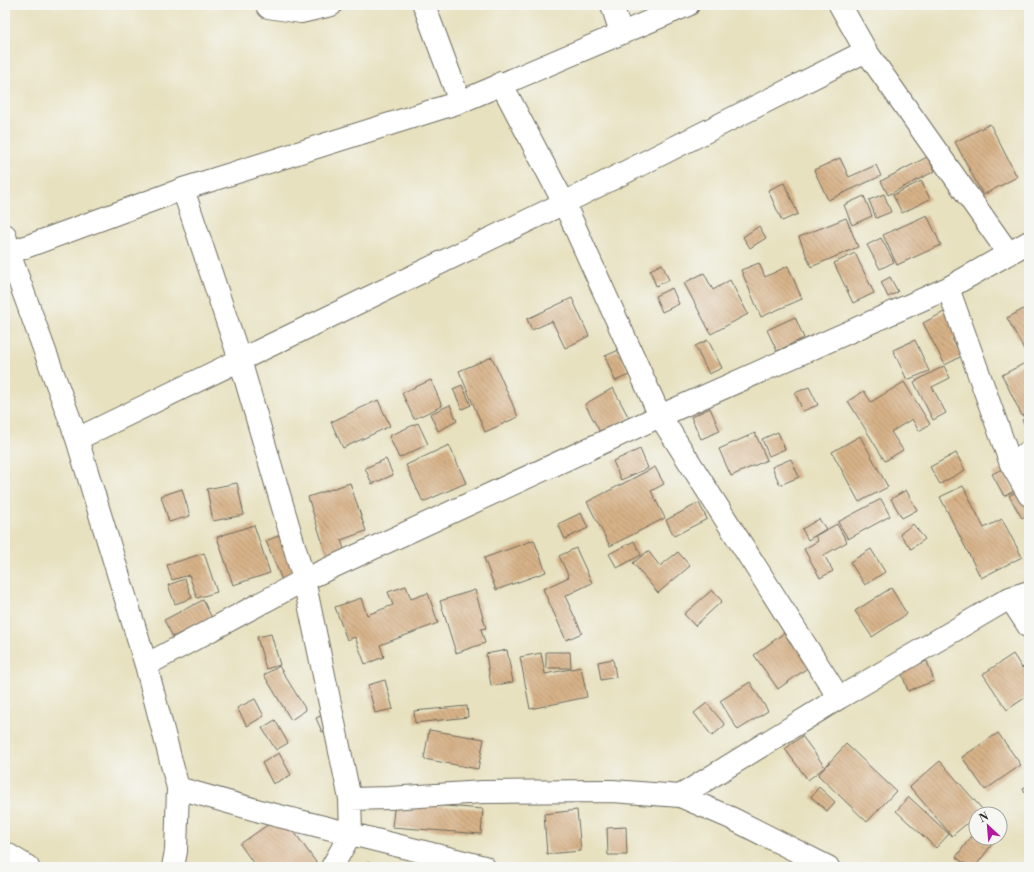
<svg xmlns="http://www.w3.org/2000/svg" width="1034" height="872" font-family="'Libre Bodoni',serif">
  <defs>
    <pattern id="building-back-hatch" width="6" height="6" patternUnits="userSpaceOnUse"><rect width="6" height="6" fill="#d7b288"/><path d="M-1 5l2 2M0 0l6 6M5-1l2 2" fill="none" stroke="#af916f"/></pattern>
  </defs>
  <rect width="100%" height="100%" fill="#f6f6f2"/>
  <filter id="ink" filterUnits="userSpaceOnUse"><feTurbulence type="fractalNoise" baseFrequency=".025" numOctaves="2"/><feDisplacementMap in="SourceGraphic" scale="8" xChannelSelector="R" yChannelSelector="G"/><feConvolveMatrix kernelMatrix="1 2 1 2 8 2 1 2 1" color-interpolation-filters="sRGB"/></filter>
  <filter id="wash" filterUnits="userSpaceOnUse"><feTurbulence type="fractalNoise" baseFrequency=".012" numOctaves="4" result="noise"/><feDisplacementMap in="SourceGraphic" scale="16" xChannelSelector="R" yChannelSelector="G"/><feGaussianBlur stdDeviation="0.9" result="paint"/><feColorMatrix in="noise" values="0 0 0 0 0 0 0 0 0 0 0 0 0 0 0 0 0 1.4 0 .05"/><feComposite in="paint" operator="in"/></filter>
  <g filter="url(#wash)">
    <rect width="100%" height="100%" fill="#e7e1bf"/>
    <g id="blocks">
      <!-- building -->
      <path fill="url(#building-back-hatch)" d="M990,124L1017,177L983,195L955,142Z
        M927,157L935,171L888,195L881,181Z
        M840,158L849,177L876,165L881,176L828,200L814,170Z
        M921,181L930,199L902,213L893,195Z
        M784,183L798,214L782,221L768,190Z
        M884,194L891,212L876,218L869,200Z
        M864,196L872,216L852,225L844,205Z
        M927,215L941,245L897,265L883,235Z
        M846,218L858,247L811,267L799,237Z
        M759,226L766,238L750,248L743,237Z
        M881,238L894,262L880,269L867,245Z
        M855,253L874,293L853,303L834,263Z
        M759,263L765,277L788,266L802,299L761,317L741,270Z
        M662,264L669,280L656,286L650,270Z
        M704,273L713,290L730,280L748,314L711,334L684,283Z
        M890,277L898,292L888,297L881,282Z
        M672,288L679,304L662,312L655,296Z
        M572,298L589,336L565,348L552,321L532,330L527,319Z
        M1029,306V358L1007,318Z
        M948,310L961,335L952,339L962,356L945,365L923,323Z
        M795,317L804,338L777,351L767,330Z
        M708,340L722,368L709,374L695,346Z
        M915,340L929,371L907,380L893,350Z
        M619,350L629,375L615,381L605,356Z
        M492,357L518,417L485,432L459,371Z
        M1029,361V413L1022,416L1002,375Z
        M944,366L950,378L932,387L946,413L933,420L914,382Z
        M431,380L442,406L414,419L402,393Z
        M904,382L930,424L919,431L912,419L891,432L903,450L885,461L848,401L864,391L871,402Z
        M462,385L471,405L462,409L453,389Z
        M809,387L818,405L803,411L795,393Z
        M613,388L629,418L601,434L585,404Z
        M378,400L390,426L343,448L331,422Z
        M450,405L457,421L438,431L430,414Z
        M710,408L720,431L701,439L691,417Z
        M1029,416V432L1022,420Z
        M418,423L428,444L399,458L389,436Z
        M778,432L785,449L769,456L762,439Z
        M755,433L767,460L731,476L719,449Z
        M860,436L888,487L859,502L832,452Z
        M449,445L466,483L423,502L406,465Z
        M640,449L648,468L621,480L613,461Z
        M956,453L965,470L940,484L930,467Z
        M386,459L393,475L372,484L365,468Z
        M791,459L799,477L780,485L772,467Z
        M655,467L664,484L651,491L665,518L610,546L587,502Z
        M1002,469L1014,491L1004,496L992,474Z
        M237,483L244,515L213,521L207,489Z
        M350,483L366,531L341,540L346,555L328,560L308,497Z
        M963,486L984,528L1002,519L1022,557L981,578L940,497Z
        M182,489L190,516L169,522L161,496Z
        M1021,489L1029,503V514L1022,518L1009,496Z
        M906,490L917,510L902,518L891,499Z
        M881,499L890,516L848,539L838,522Z
        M699,503L707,519L674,536L666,520Z
        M581,513L588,528L565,539L558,524Z
        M819,519L826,529L808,540L802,529Z
        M837,524L847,542L824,555L833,571L820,578L804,549L818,541L815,536Z
        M913,524L925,539L911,549L900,534Z
        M254,525L270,573L233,585L217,537Z
        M287,532L304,571L282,580L266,541Z
        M534,540L546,572L496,590L484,558Z
        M634,541L641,555L617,568L609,554Z
        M576,548L592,583L565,596L582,633L566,640L543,589L569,577L559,556Z
        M871,549L885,572L865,585L850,562Z
        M648,551L660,566L678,552L690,566L658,593L633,563Z
        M204,553L217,592L197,598L189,575L172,580L167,565Z
        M185,579L192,598L175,604L168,585Z
        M406,586L411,599L428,593L438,623L380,645L384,657L365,664L355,637L347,640L335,607L361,598L367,615L393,605L388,592Z
        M891,588L907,614L872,637L855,611Z
        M475,590L486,628L481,629L485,643L456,653L440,601Z
        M712,590L722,601L695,626L684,614Z
        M203,600L212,618L173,637L164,620Z
        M795,625L820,659L778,689L754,655Z
        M271,634L280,665L266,669L257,637Z
        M507,650L513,682L491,686L486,654Z
        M546,652H570L571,668H546Z
        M541,653L545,674L581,667L587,697L530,709L520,657Z
        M1013,654L1022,668L1029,663V695L1007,710L983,674Z
        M613,659L616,677L601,680L598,662Z
        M927,661L934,681L908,691L901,671Z
        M279,666L306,710L291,720L264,675Z
        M385,680L393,709L375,713L368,685Z
        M750,682L768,711L738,730L720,701Z
        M255,699L264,716L247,726L237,708Z
        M707,703L725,725L712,736L694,713Z
        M467,706L468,717L415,723L414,711Z
        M330,712L336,726L322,732L316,718Z
        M275,720L288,743L276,750L262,728Z
        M429,730L484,739L478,769L424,759Z
        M998,733L1021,765L985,790L962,757Z
        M802,736L825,767L808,780L785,749Z
        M846,744L896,791L867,822L818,775Z
        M279,753L291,775L273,784L262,763Z
        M940,761L983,810L952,836L910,787Z
        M1029,785V801L1023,788Z
        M819,787L835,802L827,811L811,797Z
        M909,797L949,834L936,848L896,811Z
        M395,802L483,809L481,834L392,827Z
        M577,810L581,851L547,854L544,814Z
        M282,815L318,865L315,867H256L240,844Z
        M626,827L627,855H608L607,828Z
        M976,830V838L996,839L975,867H969L956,857Z
        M368,862L374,867H364Z"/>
    </g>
  </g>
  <g filter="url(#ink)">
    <use href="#blocks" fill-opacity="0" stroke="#6d6b5f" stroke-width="1"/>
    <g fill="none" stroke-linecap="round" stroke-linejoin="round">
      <!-- minor casing -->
      <g stroke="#6d6b5f" stroke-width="24">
        <path id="minor" d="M267,5L268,7L301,12L331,5
          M424,5L460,102
          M612,5L621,33
          M840,5L866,51L1009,254
          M501,83L564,203L660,416L839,698
          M183,189L240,360L304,580L350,799L351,833L332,867
          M5,235L9,253L77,439L146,665L178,788L176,851L173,867
          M9,253L183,189L460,102L688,5
          M948,288L1011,464L1029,495
          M77,439L564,203L866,51
          M1011,464L1029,452
          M1010,598L1029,627
          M146,665L304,580L660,416L948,288L1029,242
          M178,788L267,813L484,867
          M680,796L731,818L828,867
          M350,799L389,798L483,792L612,791L680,796L839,698L996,606L1010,598L1029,592"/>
      </g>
      <!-- primary casing -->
      <g stroke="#6d6b5f" stroke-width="24">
        <path id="primary" d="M5,853L28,867"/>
      </g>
      <!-- minor -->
      <use href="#minor" stroke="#fff" stroke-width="22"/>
      <!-- primary -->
      <use href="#primary" stroke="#fff" stroke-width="22"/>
    </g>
  </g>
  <!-- margin -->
  <rect width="1034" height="872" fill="none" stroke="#f6f6f2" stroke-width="20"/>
  <!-- north arrow -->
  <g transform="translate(988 826) rotate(334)"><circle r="19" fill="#f6f6f2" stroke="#a5a5a2"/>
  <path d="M0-3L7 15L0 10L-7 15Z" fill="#b5179e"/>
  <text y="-6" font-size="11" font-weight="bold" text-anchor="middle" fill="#2b2b2b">N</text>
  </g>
</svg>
